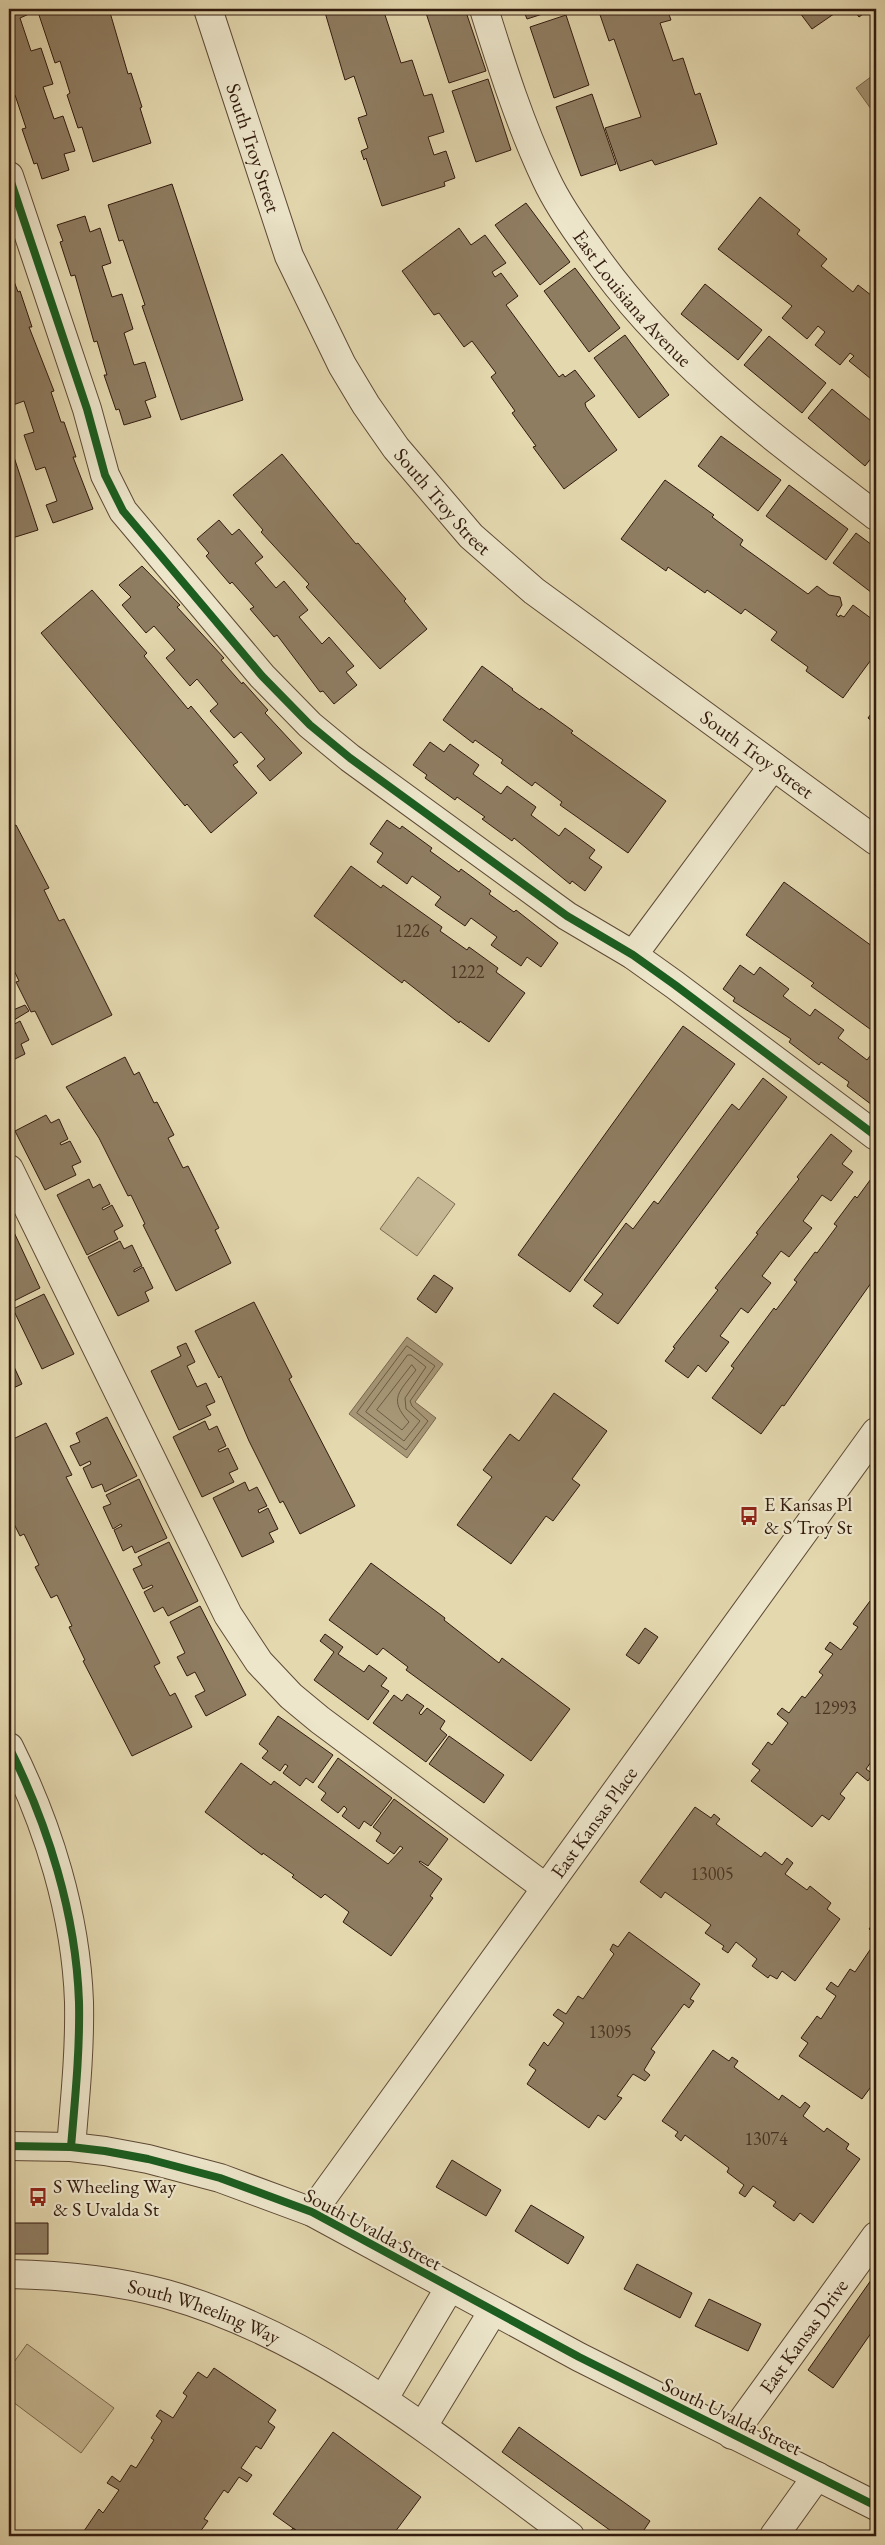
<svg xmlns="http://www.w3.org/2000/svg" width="885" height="2545" font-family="'EB Garamond',serif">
  <rect width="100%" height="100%" fill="#e4d8af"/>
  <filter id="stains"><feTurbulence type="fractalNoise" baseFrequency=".004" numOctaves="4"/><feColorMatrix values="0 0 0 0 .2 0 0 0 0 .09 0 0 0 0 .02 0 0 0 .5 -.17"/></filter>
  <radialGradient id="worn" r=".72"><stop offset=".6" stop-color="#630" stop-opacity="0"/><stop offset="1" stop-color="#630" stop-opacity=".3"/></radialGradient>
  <!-- green -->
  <path fill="#c6b894" stroke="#7c6a51" d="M418,1177L455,1204L417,1256L380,1229Z
    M27,2344L114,2408L81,2453L9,2399V2369Z"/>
  <!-- water -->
  <path fill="#a79878" stroke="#78664e" d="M876,73V116L856,88Z
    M407,1337L443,1364L415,1402L436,1418L407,1458L349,1414Z"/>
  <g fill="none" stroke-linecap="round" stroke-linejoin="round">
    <!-- shore -->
    <path stroke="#6c5a43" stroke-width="1" d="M407,1346L435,1366L410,1401L412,1406L428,1421L406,1450L357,1413Z
      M408,1355H411L426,1367L405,1398L406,1409L420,1421L404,1441L366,1412Z
      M412,1365L416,1370C399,1392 388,1399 409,1422L402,1430L377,1410Z"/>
  </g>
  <!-- building -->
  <path fill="#8f7d62" stroke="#321b0e" d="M9,9H27L29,14L20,18L31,51L41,48L53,84L43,87L54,119L63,116L75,151L64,154L69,170L42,179L37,163L34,164L22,129L26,128L15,95L12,97L9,87Z
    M37,9H109L128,74L131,73L142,107L140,108L151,143L93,162L82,127L78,128L67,95L70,93L60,61L55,63Z
    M324,9H383L401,63L412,60L424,96L432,94L444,132L428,137L434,155L446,151L455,178L444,182L445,186L382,206L366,158L364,160L361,151L368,148L358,118L367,115L354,76L345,80Z
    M407,9H425L408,14Z
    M439,9H465L486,71L449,83L426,13Z
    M523,9H558L527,19Z
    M598,9H667L671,20L660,23L673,61L683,58L695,95L700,93L717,144L655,165L652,160L620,171L605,128L641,117L614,39L609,41Z
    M797,9H841L812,29Z
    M853,9H870L859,17Z
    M566,15L589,85L554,98L530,27Z
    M488,79L511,150L476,162L452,91Z
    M592,94L616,164L581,176L556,107Z
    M172,184L243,400L181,420L142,306L145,305L123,240L119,241L108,205Z
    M760,197L800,230L797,234L827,259L821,266L853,292L858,285L876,299V383L849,361L854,356L850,353L840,365L815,345L825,332L818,326L807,339L782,318L792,306L718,249Z
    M526,203L570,262L540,285L495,225Z
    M85,216L90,232L100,228L111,263L102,266L112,297L122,294L133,329L124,333L134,365L145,362L156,397L145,401L151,417L124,425L119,409L116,410L104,375H107L97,341L94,342L75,275L71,276L60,242L63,241L57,225Z
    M459,228L471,245L485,235L506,263L492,272L495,277L501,273L518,296L506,305L559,377L563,374L565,377L575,370L595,396L585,403L586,407L617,450L564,489L533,447L536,446L512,413L515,411L491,377L496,373L472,341L464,347L439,313L434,315L402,271Z
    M575,268L620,328L589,352L544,291Z
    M12,276L18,292L20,291L32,327H29L54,391L51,392L61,422H64L76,457H73L93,509L53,523L46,505L57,501L45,467L36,470L24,435L34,432L24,401L13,405L9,391V368L12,367L9,359V277Z
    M705,284L762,330L738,360L681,314Z
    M625,335L669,395L639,418L594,358Z
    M769,336L826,383L802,413L744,365Z
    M832,389L876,425V452L865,466L808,418Z
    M721,436L781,480L758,511L698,466Z
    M9,451L11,458L14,457L38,530L9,539Z
    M282,454L356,544L358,543L406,599L404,601L427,629L380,669L306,587L309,584L261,532L263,530L233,495Z
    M665,480L714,515L712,517L743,540L740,545L808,594L817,586L829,595L840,597L842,605L836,615L839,617L840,615L844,617L853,605L876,622V653L843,698L806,671L808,667L771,640L777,632L745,609L741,614L707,590L705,593L668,567L666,571L621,539Z
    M789,485L848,529L826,560L766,516Z
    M219,520L232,535L239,529L263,557L255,563L276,588L284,581L308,610L299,617L322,644L329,637L354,666L346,672L357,685L334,704L323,691L320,692L277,635L274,637L250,609L254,607L232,582L230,584L206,556L209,553L197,539Z
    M856,533L876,548V596L833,563Z
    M142,566L180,605L177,607L224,658L221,660L242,684L243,682L268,710L265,713L302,753L270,781L257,766L265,759L241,732L234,738L210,711L218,704L197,679L190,686L166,658L175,650L154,626L146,633L122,605L131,597L119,585Z
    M92,590L147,653L144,656L188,709L191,706L238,762L233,765L257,793L211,833L187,804L185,806L41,633Z
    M482,666L513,689L512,690L540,710L541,708L573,731L571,733L666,801L628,853L560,805L562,802L535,782L532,786L501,763L503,760L475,740L473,743L443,720Z
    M876,707V724L868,718Z
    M430,742L444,752L450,744L479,765L473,774L501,794L507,786L536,807L531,815L559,836L565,828L595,850L589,858L602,867L585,891L572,881L570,884L514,838L512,841L482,819L485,817L457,797L455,800L425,778L427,775L413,765Z
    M387,820L400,829L402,826L432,848L430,851L459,872L461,869L491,891L489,894L514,912L516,910L558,943L541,967L527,957L521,966L491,945L497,937L471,918L465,926L435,905L441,897L412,876L407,884L377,862L383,853L370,844Z
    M16,825L49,888L44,890L59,921L64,919L112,1015L52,1045L35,1011L31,1012L16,982L19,981L9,960V828Z
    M351,866L381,888L383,885L442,927L440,931L467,950L469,947L498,968L496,972L525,993L489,1042L460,1021L459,1023L404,980L402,983L314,916Z
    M784,882L876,949V1030L871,1027L870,1029L811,986L814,983L746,935Z
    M740,965L754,975L760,967L789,989L783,996L810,1016L815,1009L844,1030L838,1038L867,1060L873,1052L876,1055V1108L847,1086L849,1082L821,1062L819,1065L789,1042L791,1039L733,1001L735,998L723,989Z
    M9,1001L13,1010L25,1005L29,1011L9,1023L11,1026L20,1021L29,1040L21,1044L25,1054L9,1062Z
    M683,1026L735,1064L570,1292L518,1255Z
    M125,1057L134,1075L139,1072L154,1103L157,1102L174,1135L168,1138L183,1168L188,1166L219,1228L215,1230L231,1263L176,1291L143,1225L145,1224L131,1195L128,1196L99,1138L66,1087Z
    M763,1078L787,1097L618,1324L593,1306L603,1294L584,1280L626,1223L633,1229L654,1201L658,1204L732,1104L739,1110Z
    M46,1115L51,1123L59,1119L68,1139L60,1143L61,1145L70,1141L81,1162L72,1166L76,1175L45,1190L15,1131Z
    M831,1134L852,1151L842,1164L853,1172L831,1201L822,1195L803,1221L812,1228L789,1257L781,1251L762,1276L771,1283L748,1313L741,1308L720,1336L729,1342L706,1372L698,1365L688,1378L665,1361L675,1348L673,1347L718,1290L715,1288L758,1234L756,1233L799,1179L797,1177Z
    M876,1172V1276L784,1406L782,1405L761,1434L712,1398L734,1368L731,1366L774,1308L776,1310L797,1282L794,1280L815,1252L817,1253L837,1226L834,1224L855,1196L857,1198Z
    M89,1179L93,1188L100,1184L110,1204L102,1208L103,1210L112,1205L123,1226L114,1231L118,1239L87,1255L57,1195Z
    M12,1228L40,1288L10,1303L9,1229Z
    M120,1241L124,1249L132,1245L142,1266L134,1270V1272L143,1267L153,1288L145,1292L149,1301L118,1316L88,1257Z
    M434,1275L453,1288L436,1313L417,1299Z
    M44,1294L74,1354L42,1369L13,1309Z
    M254,1302L292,1377L289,1379L355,1506L300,1534L283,1501L280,1503L249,1441L221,1376L219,1378L195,1331Z
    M186,1343L195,1362L187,1366L197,1387L206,1383L215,1402L206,1406L211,1415L179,1430L151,1371L181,1356L177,1347Z
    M9,1356L22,1384L9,1390Z
    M554,1393L607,1431L572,1479L580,1485L553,1521L546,1516L511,1564L457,1525L492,1477L483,1470L510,1434L519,1441Z
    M107,1417L137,1476L105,1492L102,1484L92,1488L83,1468L91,1464L90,1461L80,1466L70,1446L80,1442L76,1433Z
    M205,1421L209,1430L217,1426L226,1446L218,1450L219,1452L228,1448L238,1469L229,1473L234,1482L202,1497L173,1437Z
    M46,1423L72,1475L66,1477L160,1663L154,1666L170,1696L175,1693L192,1727L132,1756L83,1661L85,1660L69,1627L72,1626L57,1595L51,1598L35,1567L39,1565L24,1534L20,1536L9,1514V1441Z
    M139,1479L167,1538L135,1553L132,1546L123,1551L114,1530L122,1526L121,1524L113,1529L103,1507L111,1504L106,1495Z
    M245,1482L249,1491L257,1487L267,1506L258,1510L259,1513L268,1508L278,1529L269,1533L274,1542L242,1557L213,1498Z
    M169,1542L198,1601L168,1616L163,1607L154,1612L144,1592L153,1587L152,1585L143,1589L133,1569L142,1565L138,1557Z
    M371,1563L445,1618L444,1620L499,1663L502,1658L570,1709L531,1761L406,1670L408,1667L383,1648L377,1655L329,1620Z
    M870,1601L876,1605V1755L866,1769L873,1774L868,1781L857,1772L840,1794L845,1798L829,1820L822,1815L812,1827L751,1781L760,1770L752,1764L768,1742L772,1745L788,1723L777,1714L782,1708L789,1713L802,1696L805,1698L823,1675L819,1672L833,1654L825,1649L830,1642L841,1650L858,1627L853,1624Z
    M200,1606L246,1695L206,1716L195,1696L205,1691L195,1672L187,1676L177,1657L185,1653L170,1622Z
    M645,1628L658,1637L639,1664L626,1655Z
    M325,1634L343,1647L338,1654L364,1672L369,1665L387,1678L381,1686L389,1691L368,1720L314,1680L334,1652L320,1641Z
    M407,1694L424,1706L419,1713L421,1715L427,1708L445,1721L440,1729L447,1735L426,1762L373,1723L394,1695L402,1701Z
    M278,1716L333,1755L313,1783L306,1778L300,1786L283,1773L288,1766L285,1764L280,1771L262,1758L268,1751L259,1744Z
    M449,1736L504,1775L484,1803L429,1764Z
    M338,1758L392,1798L371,1826L364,1821L359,1829L342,1816L347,1809L344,1806L338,1813L321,1800L326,1793L318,1787Z
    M241,1763L271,1785L274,1781L388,1864L403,1848L400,1846L394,1854L376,1841L381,1833L373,1827L394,1799L448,1839L428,1866L420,1861L419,1862L442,1879L430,1896L433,1898L391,1956L343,1922L349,1912L325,1894L321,1898L292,1877L294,1875L263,1853L262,1855L205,1812Z
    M695,1807L711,1818L714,1814L720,1819L716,1824L761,1857L765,1852L782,1865L787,1858L793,1863L785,1874L807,1890L810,1886L831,1903L827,1909L840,1919L795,1981L782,1971L777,1979L770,1975L768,1978L752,1966L757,1959L736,1942L728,1953L722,1949L724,1946L705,1933L711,1925L665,1892L661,1898L640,1882Z
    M876,1920V1934L869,1929Z
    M629,1932L700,1984L690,1999L694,2001L689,2008L684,2004L651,2049L655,2052L644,2070L650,2075L645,2081L633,2074L617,2096L622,2098L605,2120L598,2115L589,2128L527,2084L536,2070L529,2065L544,2042L548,2046L564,2023L553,2015L558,2009L566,2014L578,1996L583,1999L614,1954L610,1950L613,1944L618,1947Z
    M876,1941V2092L870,2088L862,2099L799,2056L808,2043L801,2038L817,2016L821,2019L836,1996L826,1989L831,1982L838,1987L850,1969L855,1972Z
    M713,2050L729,2061L732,2057L738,2061L734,2067L779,2100L782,2095L800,2108L805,2102L810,2106L803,2116L824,2132L827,2128L849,2144L846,2149L860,2159L813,2223L800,2213L794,2221L773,2206L776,2202L753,2186L745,2197L739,2193L744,2185L727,2172L729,2168L685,2135L681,2141L675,2136L678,2132L662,2121Z
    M452,2160L501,2190L486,2216L436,2187Z
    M531,2205L584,2237L568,2264L515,2231Z
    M9,2223H48V2254H9Z
    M637,2264L692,2293L680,2318L624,2289Z
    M876,2273V2326L833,2388L808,2370Z
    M709,2299L761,2324L748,2351L695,2326Z
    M214,2368L276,2410L268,2422L275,2427L261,2449L256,2446L241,2468L252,2475L247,2482L239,2477L228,2493L224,2490L204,2519L208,2521L197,2536H92L84,2531L99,2509L103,2513L119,2490L107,2483L112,2476L120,2482L131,2465L136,2468L154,2440L151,2438L162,2421L156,2416L160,2410L173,2418L187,2396L183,2393L198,2372L207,2378Z
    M519,2427L650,2521L640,2536H618L502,2452Z
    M333,2432L421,2497L392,2536H304L273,2514Z
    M293,2528L304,2536H287Z"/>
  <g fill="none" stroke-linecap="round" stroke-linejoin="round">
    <!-- minor casing -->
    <g stroke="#5e4a36" stroke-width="30">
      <g id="minor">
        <path id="s1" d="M208,9L289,256L342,365L366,405L396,448L471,536L534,591L876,841"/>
        <path id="s2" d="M484,9C502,67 520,124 546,179C558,205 575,229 592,252C669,362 771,436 876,516"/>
        <path d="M9,176L87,409L105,475L123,511L262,676L310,725L350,758L567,916L633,955L675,985L876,1136"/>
        <path d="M633,955L773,766"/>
        <path d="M9,1169L228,1615L259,1662L291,1696L320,1720L546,1888"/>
        <path d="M9,1747C48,1825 76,1914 79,2002C80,2051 75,2099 71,2147"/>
        <path d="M9,2146L71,2147L105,2151L148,2159L220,2178L312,2212L579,2357L876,2506"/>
        <path id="s3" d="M312,2212L876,1432"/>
        <path id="s4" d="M9,2274C61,2275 115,2280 166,2294C321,2338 443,2443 570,2536"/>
        <path d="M384,2398L450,2287"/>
        <path d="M423,2426L493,2311"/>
        <path id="s5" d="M732,2435L876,2236"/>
        <path d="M774,2536L817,2476"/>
      </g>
    </g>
    <!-- minor -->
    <use href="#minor" stroke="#ede6cb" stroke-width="28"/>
    <!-- cycleway casing -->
    <g stroke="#ede6cb" stroke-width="11">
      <path id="cycleway" d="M9,176L87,409L105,475L123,511L262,676L310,725L350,758L567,916L633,955L675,985L876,1136
        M9,1747C48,1825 76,1914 79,2002C80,2051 75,2099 71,2147
        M9,2146L71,2147L105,2151L148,2159L220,2178L312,2212L579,2357L876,2506"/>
    </g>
    <!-- cycleway -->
    <use href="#cycleway" stroke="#1b5e20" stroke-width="8"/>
  </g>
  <!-- icons -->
  <defs>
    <g id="bus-bare" transform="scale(1.5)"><path d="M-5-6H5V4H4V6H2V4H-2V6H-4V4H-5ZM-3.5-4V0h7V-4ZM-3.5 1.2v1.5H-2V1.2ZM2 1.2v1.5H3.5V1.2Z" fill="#8f2418" stroke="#ede6cb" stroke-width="2.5" paint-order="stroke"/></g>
  </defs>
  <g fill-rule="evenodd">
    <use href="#bus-bare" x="749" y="1516"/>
    <use href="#bus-bare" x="38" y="2197"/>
  </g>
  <g text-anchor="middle" stroke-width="4.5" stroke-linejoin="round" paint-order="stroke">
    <!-- number labels -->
    <g font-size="18" fill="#493423">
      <text x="412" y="937">1226</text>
      <text x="467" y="978">1222</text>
      <text x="835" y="1714">12993</text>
      <text x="712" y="1880">13005</text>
      <text x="610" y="2038">13095</text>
      <text x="766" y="2145">13074</text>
    </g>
    <!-- street labels -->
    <g font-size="20" fill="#321b0e" stroke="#ede6cb">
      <text dy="7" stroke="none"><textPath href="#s1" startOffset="146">South Troy Street</textPath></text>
      <text dy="7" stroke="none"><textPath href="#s2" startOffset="329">East Louisiana Avenue</textPath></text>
      <text dy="7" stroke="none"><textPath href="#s1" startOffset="551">South Troy Street</textPath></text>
      <text dy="7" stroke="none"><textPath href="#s1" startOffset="956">South Troy Street</textPath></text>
      <text dy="7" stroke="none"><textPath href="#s3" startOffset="481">East Kansas Place</textPath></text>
      <text transform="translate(373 2229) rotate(28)" y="7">South Uvalda Street</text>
      <text dy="7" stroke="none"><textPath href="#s4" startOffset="200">South Wheeling Way</textPath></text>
      <text dy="7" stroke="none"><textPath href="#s5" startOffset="122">East Kansas Drive</textPath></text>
      <text transform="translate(732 2416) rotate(26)" y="7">South Uvalda Street</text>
    </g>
    <!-- poi labels -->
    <g font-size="20" fill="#321b0e" stroke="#ede6cb" text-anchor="start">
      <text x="764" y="1511">E Kansas Pl<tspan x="764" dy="23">&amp; S Troy St</tspan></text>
      <text x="53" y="2193">S Wheeling Way<tspan x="53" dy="23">&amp; S Uvalda St</tspan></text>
    </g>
  </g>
  <!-- margin -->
  <rect width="885" height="2545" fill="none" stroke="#e4d8af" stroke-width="30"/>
  <rect x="10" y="10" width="865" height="2525" fill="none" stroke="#321b0e" stroke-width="2.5"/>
  <rect x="15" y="15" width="855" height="2515" fill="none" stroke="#321b0e"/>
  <rect width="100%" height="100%" filter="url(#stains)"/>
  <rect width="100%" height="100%" fill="url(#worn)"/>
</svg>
